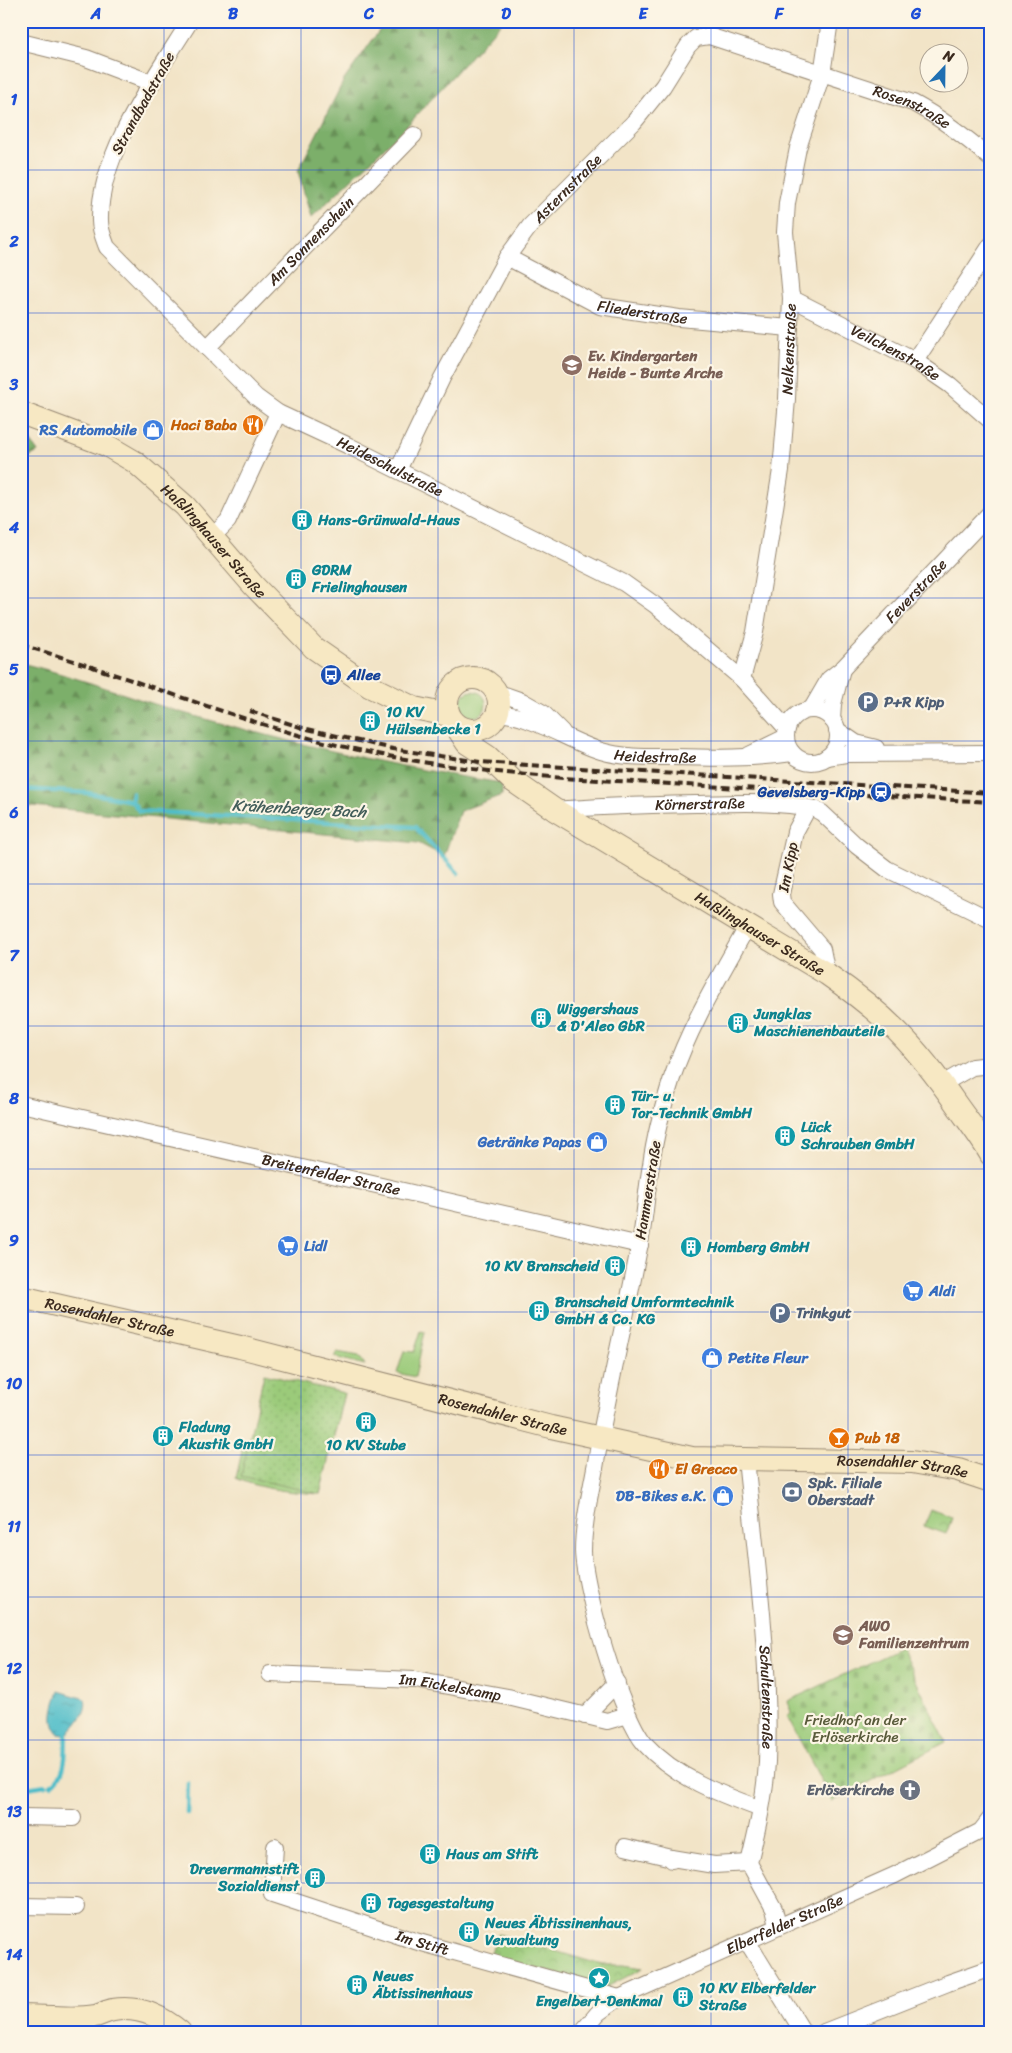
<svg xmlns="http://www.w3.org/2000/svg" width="1012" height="2053" font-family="Sriracha,sans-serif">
  <defs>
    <pattern id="forest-firs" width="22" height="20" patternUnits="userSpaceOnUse" patternTransform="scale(1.25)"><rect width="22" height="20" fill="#7caf6a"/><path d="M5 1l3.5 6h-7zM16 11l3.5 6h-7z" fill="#678f57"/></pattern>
    <pattern id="cemetery-stones" width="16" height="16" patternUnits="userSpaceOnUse" patternTransform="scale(1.25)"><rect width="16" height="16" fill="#9bcb7a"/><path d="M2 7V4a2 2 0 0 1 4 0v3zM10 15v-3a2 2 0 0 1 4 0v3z" fill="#86ae69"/></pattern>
    <pattern id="park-crowns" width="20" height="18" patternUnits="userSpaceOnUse" patternTransform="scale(1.25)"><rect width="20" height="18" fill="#9bcb7a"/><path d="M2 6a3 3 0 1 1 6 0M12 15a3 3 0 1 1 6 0" fill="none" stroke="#86ae69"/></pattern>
    <pattern id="garden-dots" width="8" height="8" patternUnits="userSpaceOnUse" patternTransform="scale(1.25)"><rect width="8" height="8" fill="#9bcb7a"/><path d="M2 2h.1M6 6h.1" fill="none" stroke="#86ae69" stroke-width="1.8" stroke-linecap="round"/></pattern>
    <pattern id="water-ripples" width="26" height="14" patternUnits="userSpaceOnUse" patternTransform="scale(1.25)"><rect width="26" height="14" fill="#50bdc9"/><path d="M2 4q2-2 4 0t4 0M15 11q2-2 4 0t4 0" fill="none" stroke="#449aa3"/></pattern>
  </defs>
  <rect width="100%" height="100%" fill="#fcf5e5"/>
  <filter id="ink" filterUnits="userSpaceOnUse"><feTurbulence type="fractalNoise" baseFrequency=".02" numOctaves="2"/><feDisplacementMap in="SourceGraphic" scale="10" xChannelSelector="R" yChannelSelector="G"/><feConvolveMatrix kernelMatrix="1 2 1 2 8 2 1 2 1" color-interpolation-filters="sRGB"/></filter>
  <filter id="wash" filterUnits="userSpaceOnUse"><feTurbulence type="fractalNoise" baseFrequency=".0096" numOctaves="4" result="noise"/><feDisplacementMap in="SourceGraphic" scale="20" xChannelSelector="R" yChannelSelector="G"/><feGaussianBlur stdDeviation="1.12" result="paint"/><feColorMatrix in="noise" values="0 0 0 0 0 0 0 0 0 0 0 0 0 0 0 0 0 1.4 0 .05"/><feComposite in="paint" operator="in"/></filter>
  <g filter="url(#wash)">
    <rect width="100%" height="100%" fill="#f2e4c7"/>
    <!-- grass -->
    <path fill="#9bcb7a" stroke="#6b7a4c" d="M460 704a13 13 0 1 1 26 0a13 13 0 1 1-26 0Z
      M421,1331L425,1332L415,1377L397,1373L404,1351L414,1352Z
      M337,1352L359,1356L365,1365L334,1357Z
      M344,1393L320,1494C292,1492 262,1490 236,1478L245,1438L255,1443Z"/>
    <!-- forest -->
    <path fill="url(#forest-firs)" stroke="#5c6c44" d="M386,21H503L406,127L311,218L298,171L344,80Z
      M21,428L38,452L21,461Z
      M21,663C75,676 127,696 180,712C287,742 392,767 502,783V795L460,811L444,856L418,843L21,805Z"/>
    <!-- cemetery -->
    <path fill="url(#cemetery-stones)" stroke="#6b7a4c" d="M900,1648L946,1742L832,1801L787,1716L791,1713L788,1701Z"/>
    <!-- park -->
    <path fill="url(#park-crowns)" stroke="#6b7a4c" d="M931,1510L952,1518L946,1534L924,1526Z
      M498,1934L602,1965H624L643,1968L605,1988L490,1955Z"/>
    <!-- garden -->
    <path fill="url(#garden-dots)" stroke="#6b7a4c" d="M264,1374L344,1393L320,1494L241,1476Z"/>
    <!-- water -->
    <path fill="url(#water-ripples)" stroke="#467474" d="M59,1691L85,1699C89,1712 75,1727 66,1735L59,1734C48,1722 54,1705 59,1691Z"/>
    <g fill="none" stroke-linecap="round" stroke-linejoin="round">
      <!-- stream -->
      <path stroke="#50bdc9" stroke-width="4.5" d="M21,789L88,793L132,801
        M132,793V801L139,811L415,827L458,873
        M51,1785C68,1775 65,1752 66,1735
        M21,1789L46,1785
        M187,1813L188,1783"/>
    </g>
  </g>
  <g filter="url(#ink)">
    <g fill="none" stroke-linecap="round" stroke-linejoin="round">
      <!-- minor casing -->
      <g stroke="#968772" stroke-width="18">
        <g id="minor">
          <path id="s1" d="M190,21C156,76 98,155 100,221C100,230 104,239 107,247L256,397L278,413L349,446L624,583L655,605L742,679L787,729"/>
          <path d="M21,42L86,58L152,83"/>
          <path id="s2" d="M507,257L600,306L679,318L790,328"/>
          <path id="s3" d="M791,298L915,361L950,385L991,421"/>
          <path id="s4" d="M207,348L414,135"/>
          <path d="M915,361L991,245"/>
          <path id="s5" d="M398,470L442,378L507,257L530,226L634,122L663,86L688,46L696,38L709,36L913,103C941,118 966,137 991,159"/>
          <path d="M212,537L228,521L278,413"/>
          <path id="s6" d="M742,679L755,632L781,470L787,399L791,298L785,232L787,203L798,148L822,74L830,21"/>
          <path d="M496,692L522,701L543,713L562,732"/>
          <path id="s7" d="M811,710L829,679L843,668L991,512"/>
          <circle cx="812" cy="736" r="26"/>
          <path id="s8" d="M497,714C521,710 573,743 601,751C624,758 649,757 673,757C713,758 752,759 792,753"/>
          <path d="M832,720L833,704L842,669"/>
          <path d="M837,730L856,743L876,748"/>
          <path d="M749,755L786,737"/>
          <path d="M827,757L846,754L991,753"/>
          <path d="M808,808L795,832L781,894L782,902L822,949L827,974"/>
          <path id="s9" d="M555,810C602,806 649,805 696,804C735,803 777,801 815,809L822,813L857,846L887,869L991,920"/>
          <path d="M747,927C720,976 690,1025 672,1078C663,1106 655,1135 651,1165C646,1192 645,1221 639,1248C625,1322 607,1394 595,1468C590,1495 583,1524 583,1551C584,1589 621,1717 645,1744C676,1778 720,1794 761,1809"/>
          <path d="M942,1084L972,1067L991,1065"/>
          <path id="s10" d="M21,1104L640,1245"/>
          <path id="s11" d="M746,1459C756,1559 771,1662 767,1762C765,1797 757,1830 749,1863L774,1909L778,1926"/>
          <path id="s12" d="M270,1674L415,1680L508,1697L607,1721L628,1715"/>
          <path d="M585,1716L617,1683"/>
          <path d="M21,1817L73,1818"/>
          <path id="s13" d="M275,1847L272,1894L415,1941L619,1998"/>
          <path d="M625,1847L672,1858"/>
          <path d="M672,1860V1858L714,1865L749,1863"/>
          <path d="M21,1906L76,1907"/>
          <path d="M747,1941L803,2032"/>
          <path id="s14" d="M582,2032L598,2013L619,1998L895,1875L981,1831L991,1818"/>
          <path d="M824,2032L948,1983L991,1968"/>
        </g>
      </g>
      <!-- secondary casing -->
      <g stroke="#968772" stroke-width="24">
        <g id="secondary">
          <path id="s15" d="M21,413L106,445L135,462L185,506L254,586L314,648L369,686L414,708L448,715"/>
          <circle cx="473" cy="704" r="26"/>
          <path id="s16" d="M454,723L467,743L487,756L513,781L555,810L827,974C885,1014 916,1046 956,1104C968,1121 981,1137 991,1155"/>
          <path id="s17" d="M21,1297L240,1347L551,1427L692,1458L912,1462L958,1470L991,1481"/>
          <path d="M21,2016C42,2016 75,2020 95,2016C101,2015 106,2011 113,2010C138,2006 161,2016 180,2032"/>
        </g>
      </g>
      <!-- minor -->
      <use href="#minor" stroke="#fff" stroke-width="16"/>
      <!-- secondary -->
      <use href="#secondary" stroke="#f7e8c3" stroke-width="22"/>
      <!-- rail -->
      <path stroke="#3b2a1e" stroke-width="4" stroke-dasharray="8 4" stroke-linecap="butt" d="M21,645C116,672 207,709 302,736C388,760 474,771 563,778L991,802
        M250,711L303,728L393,749L480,762L991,793"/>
    </g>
  </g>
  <!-- grid -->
  <path fill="none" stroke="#1d4ed8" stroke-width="1" stroke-opacity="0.55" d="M164,21V2032M301,21V2032M438,21V2032M574,21V2032M711,21V2032M848,21V2032M21,170H991M21,313H991M21,456H991M21,598H991M21,741H991M21,884H991M21,1026H991M21,1169H991M21,1312H991M21,1455H991M21,1597H991M21,1740H991M21,1883H991"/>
  <!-- icons -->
  <defs>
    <g id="school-disc" transform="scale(1.125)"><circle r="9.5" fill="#8d6e63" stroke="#fcf5e5"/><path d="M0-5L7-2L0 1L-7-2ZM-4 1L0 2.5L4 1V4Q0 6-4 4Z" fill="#fff"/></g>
    <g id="restaurant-disc" transform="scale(1.125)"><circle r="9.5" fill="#e8710a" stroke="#fcf5e5"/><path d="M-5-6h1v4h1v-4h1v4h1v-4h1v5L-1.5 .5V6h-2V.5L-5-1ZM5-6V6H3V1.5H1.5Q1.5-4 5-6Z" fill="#fff"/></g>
    <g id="shop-disc" transform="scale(1.125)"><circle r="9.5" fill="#3f7fe0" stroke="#fcf5e5"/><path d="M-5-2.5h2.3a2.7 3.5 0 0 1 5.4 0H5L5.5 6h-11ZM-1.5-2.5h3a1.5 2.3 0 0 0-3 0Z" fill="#fff"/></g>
    <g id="building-disc" transform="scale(1.125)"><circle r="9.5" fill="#0f9aa8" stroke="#fcf5e5"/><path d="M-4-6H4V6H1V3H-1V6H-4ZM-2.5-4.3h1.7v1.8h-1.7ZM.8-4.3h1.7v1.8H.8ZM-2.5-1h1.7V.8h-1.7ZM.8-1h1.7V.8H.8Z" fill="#fff"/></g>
    <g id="bus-disc" transform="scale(1.125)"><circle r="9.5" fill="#1a4fb4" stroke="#fcf5e5"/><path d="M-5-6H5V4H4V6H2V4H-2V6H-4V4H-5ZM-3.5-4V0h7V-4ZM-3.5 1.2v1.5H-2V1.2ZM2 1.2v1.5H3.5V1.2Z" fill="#fff"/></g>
    <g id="parking-disc" transform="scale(1.125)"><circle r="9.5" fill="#5c6f8a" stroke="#fcf5e5"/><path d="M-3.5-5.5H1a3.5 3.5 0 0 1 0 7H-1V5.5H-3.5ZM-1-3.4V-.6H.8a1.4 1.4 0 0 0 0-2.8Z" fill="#fff"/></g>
    <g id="station-disc" transform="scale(1.125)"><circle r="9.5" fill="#1a4fb4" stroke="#fcf5e5"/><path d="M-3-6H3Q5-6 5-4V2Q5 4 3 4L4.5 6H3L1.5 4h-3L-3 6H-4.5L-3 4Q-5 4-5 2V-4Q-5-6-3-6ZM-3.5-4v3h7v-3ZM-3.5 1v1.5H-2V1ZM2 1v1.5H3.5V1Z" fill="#fff"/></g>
    <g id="supermarket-disc" transform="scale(1.125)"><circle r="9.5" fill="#3f7fe0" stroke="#fcf5e5"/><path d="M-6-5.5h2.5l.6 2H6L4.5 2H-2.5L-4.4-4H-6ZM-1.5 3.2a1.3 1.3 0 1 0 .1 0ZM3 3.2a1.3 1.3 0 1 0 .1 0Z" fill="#fff"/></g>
    <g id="bar-disc" transform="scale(1.125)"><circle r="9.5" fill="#e8710a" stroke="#fcf5e5"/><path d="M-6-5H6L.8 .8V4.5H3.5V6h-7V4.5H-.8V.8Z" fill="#fff"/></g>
    <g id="bank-disc" transform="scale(1.125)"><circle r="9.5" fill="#5c6f8a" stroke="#fcf5e5"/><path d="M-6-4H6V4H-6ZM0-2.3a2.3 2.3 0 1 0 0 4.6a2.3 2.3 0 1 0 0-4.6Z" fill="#fff"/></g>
    <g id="church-disc" transform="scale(1.125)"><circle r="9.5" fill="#6b7280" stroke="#fcf5e5"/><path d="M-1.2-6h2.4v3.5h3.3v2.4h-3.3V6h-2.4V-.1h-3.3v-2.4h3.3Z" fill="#fff"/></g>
    <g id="sight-disc" transform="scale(1.125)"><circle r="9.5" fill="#0f9aa8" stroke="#fcf5e5"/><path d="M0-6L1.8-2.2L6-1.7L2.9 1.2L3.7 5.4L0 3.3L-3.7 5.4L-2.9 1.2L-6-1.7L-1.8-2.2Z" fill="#fff"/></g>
  </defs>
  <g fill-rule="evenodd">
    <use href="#school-disc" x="572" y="365"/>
    <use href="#restaurant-disc" x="253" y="425"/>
    <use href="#shop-disc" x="153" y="430"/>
    <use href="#building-disc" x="302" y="520"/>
    <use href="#building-disc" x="296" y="579"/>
    <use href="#bus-disc" x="331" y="675"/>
    <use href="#parking-disc" x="868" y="702"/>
    <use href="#building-disc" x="370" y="721"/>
    <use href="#station-disc" x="881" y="792"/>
    <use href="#building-disc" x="541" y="1018"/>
    <use href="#building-disc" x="738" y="1023"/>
    <use href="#building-disc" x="615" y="1105"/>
    <use href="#building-disc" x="785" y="1136"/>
    <use href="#shop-disc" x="597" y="1142"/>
    <use href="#supermarket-disc" x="288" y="1246"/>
    <use href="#building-disc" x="691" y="1247"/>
    <use href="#building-disc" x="615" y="1266"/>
    <use href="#supermarket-disc" x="913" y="1291"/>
    <use href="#building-disc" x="539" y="1311"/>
    <use href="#parking-disc" x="780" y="1313"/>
    <use href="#shop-disc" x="712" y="1358"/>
    <use href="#building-disc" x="366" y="1422"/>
    <use href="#building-disc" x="163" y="1436"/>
    <use href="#bar-disc" x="839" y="1438"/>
    <use href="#restaurant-disc" x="659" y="1469"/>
    <use href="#bank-disc" x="792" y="1492"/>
    <use href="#shop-disc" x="723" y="1496"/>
    <use href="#school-disc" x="843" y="1635"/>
    <use href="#church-disc" x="910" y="1790"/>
    <use href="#building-disc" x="430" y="1854"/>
    <use href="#building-disc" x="315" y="1878"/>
    <use href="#building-disc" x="371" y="1903"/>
    <use href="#building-disc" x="469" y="1932"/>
    <use href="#sight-disc" x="599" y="1978"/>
    <use href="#building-disc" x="357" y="1985"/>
    <use href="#building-disc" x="683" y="1997"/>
  </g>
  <g text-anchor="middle" stroke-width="4.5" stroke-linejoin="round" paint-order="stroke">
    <!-- street labels -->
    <g font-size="15" fill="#3b2a1e" stroke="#fcf5e5">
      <text transform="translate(143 103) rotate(-61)" y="5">Strandbadstraße</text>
      <text dy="5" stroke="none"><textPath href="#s5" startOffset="758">Rosenstraße</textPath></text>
      <text dy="5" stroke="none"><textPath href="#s5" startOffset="331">Asternstraße</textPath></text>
      <text dy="5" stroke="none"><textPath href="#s4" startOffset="149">Am Sonnenschein</textPath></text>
      <text dy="5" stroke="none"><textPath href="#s2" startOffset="148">Fliederstraße</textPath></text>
      <text dy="5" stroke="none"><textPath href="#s6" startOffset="334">Nelkenstraße</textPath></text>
      <text dy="5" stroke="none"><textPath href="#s3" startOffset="118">Veilchenstraße</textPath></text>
      <text dy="5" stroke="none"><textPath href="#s1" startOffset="612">Heideschulstraße</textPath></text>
      <text dy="5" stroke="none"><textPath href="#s15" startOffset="236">Haßlinghauser Straße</textPath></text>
      <text dy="5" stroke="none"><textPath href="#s7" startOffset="160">Feverstraße</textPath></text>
      <text dy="5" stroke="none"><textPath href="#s8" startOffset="166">Heidestraße</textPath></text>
      <text dy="5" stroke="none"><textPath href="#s9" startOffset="145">Körnerstraße</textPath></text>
      <text transform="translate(788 867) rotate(-79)" y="5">Im Kipp</text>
      <text dy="5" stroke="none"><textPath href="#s16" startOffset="374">Haßlinghauser Straße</textPath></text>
      <text dy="5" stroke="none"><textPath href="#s10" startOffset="318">Breitenfelder Straße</textPath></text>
      <text transform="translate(648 1190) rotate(-81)" y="5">Hammerstraße</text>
      <text dy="5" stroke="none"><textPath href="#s17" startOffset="91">Rosendahler Straße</textPath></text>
      <text dy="5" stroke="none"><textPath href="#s17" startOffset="496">Rosendahler Straße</textPath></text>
      <text dy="5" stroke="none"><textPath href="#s17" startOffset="901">Rosendahler Straße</textPath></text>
      <text dy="5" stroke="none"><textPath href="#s12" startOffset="181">Im Eickelskamp</textPath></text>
      <text dy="5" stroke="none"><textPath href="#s11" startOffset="239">Schultenstraße</textPath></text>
      <text dy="5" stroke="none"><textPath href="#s14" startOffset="232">Elberfelder Straße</textPath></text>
      <text dy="5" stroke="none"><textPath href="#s13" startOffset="205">Im Stift</textPath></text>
    </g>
    <!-- education labels -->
    <g font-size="15" font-weight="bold" fill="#785e54" stroke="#fcf5e5" text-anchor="start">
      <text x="588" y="361">Ev. Kindergarten<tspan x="588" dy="17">Heide - Bunte Arche</tspan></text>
      <text x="859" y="1631">AWO<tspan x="859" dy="17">Familienzentrum</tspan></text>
    </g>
    <!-- food labels -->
    <g font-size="15" font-weight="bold" fill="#c56008" stroke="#fcf5e5" text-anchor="start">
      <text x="237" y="430" text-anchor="end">Haci Baba</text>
      <text x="855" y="1443">Pub 18</text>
      <text x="675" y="1474">El Grecco</text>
    </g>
    <!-- shop labels -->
    <g font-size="15" font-weight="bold" fill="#366cbe" stroke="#fcf5e5" text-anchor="end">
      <text x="137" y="435">RS Automobile</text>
      <text x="581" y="1147">Getränke Papas</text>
      <text x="304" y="1251" text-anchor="start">Lidl</text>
      <text x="929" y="1296" text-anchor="start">Aldi</text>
      <text x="728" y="1363" text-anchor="start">Petite Fleur</text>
      <text x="707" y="1501">DB-Bikes e.K.</text>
    </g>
    <!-- culture labels -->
    <g font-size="15" font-weight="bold" fill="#0d838f" stroke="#fcf5e5" text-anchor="start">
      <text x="318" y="525">Hans-Grünwald-Haus</text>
      <text x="312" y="575">GDRM<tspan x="312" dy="17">Frielinghausen</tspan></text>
      <text x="386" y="717">10 KV<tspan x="386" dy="17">Hülsenbecke 1</tspan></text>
      <text x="557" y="1014">Wiggershaus<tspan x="557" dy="17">&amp; D'Aleo GbR</tspan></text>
      <text x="754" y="1019">Jungklas<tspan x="754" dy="17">Maschienenbauteile</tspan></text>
      <text x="631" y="1101">Tür- u.<tspan x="631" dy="17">Tor-Technik GmbH</tspan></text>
      <text x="801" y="1132">Lück<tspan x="801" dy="17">Schrauben GmbH</tspan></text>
      <text x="707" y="1252">Homberg GmbH</text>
      <text x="599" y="1271" text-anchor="end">10 KV Branscheid</text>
      <text x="555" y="1307">Branscheid Umformtechnik<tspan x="555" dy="17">GmbH &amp; Co. KG</tspan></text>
      <text x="179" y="1432">Fladung<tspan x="179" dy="17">Akustik GmbH</tspan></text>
      <text x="366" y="1450" text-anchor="middle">10 KV Stube</text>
      <text x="446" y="1859">Haus am Stift</text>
      <text x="299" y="1874" text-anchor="end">Drevermannstift<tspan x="299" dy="17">Sozialdienst</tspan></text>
      <text x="387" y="1908">Tagesgestaltung</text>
      <text x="485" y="1928">Neues Äbtissinenhaus,<tspan x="485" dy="17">Verwaltung</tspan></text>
      <text x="373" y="1981">Neues<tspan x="373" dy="17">Äbtissinenhaus</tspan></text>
      <text x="699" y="1993">10 KV Elberfelder<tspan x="699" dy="17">Straße</tspan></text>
      <text x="599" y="2006" text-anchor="middle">Engelbert-Denkmal</text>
    </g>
    <!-- transit labels -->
    <g font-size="15" font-weight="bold" fill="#164399" stroke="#fcf5e5" text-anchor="start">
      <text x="347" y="680">Allee</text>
      <text x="865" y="797" text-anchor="end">Gevelsberg-Kipp</text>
    </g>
    <!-- service labels -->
    <g font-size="15" font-weight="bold" fill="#4e5e75" stroke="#fcf5e5" text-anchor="start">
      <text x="884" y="707">P+R Kipp</text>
      <text x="796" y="1318">Trinkgut</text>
      <text x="808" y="1488">Spk. Filiale<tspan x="808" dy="17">Oberstadt</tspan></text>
    </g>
    <!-- park labels -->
    <g font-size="15" fill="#585a3a" stroke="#fcf5e5">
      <text x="855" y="1725">Friedhof an der<tspan x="855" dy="17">Erlöserkirche</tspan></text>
    </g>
    <!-- worship labels -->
    <g font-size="15" font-weight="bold" fill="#5b616d" stroke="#fcf5e5" text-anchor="end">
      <text x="894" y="1795">Erlöserkirche</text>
    </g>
    <!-- water labels -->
    <g font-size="16" font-style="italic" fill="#425d5a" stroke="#fcf5e5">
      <text transform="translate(299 808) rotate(3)" y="6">Krähenberger Bach</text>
    </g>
  </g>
  <!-- margin -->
  <rect width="1012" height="2053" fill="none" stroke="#fcf5e5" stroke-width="55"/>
  <!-- north arrow -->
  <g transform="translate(944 68) rotate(22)"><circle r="24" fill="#fcf5e5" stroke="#afa495"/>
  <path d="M0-4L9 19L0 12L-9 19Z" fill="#1f6fb2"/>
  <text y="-8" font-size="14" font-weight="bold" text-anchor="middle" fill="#3b2a1e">N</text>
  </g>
  <rect x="28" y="28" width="956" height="1998" fill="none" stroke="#1d4ed8" stroke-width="2"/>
  <g font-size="16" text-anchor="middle" font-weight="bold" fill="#1d4ed8">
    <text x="96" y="19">A</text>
    <text x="233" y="19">B</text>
    <text x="369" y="19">C</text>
    <text x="506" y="19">D</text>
    <text x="643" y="19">E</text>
    <text x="779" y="19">F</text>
    <text x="916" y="19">G</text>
    <text x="14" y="105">1</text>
    <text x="14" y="247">2</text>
    <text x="14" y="390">3</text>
    <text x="14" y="533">4</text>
    <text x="14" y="675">5</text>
    <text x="14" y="818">6</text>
    <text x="14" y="961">7</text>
    <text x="14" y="1104">8</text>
    <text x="14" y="1246">9</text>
    <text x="14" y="1389">10</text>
    <text x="14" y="1532">11</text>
    <text x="14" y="1674">12</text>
    <text x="14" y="1817">13</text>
    <text x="14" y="1960">14</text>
  </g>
</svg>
